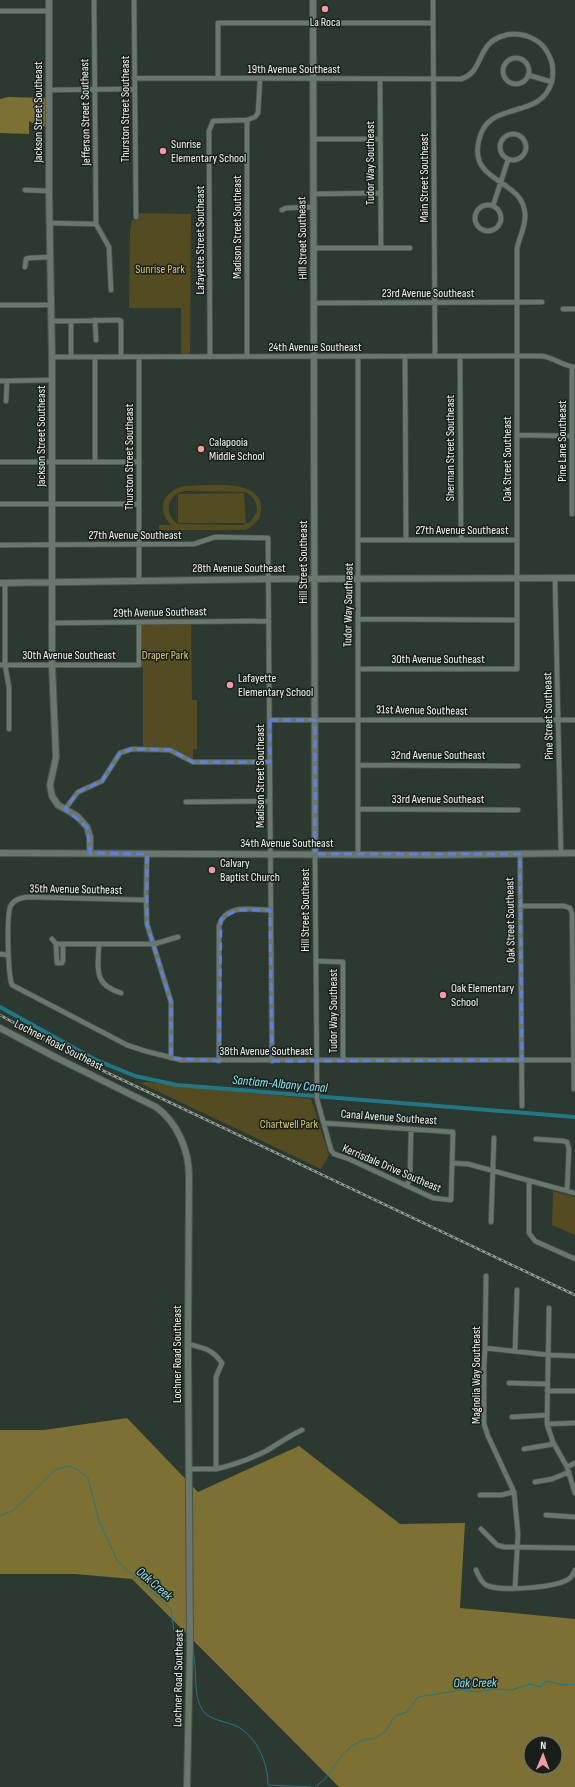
<svg xmlns="http://www.w3.org/2000/svg" width="575" height="1787" font-family="'Sofia Sans Condensed',sans-serif">
  <rect width="100%" height="100%" fill="#2c3930"/>
  <!-- green -->
  <path fill="#544b20" fill-rule="evenodd" d="M135,213L191,214L190,357H181V308H129L130,231L132,220H136Z
    M185,486C206,486 262,477 261,509C261,519 255,525 246,530H159V525H171C155,509 164,490 185,486ZM185,491L245,492C254,497 257,502 257,512L250,522L242,525L179,524C163,516 166,494 185,491Z
    M244,493L246,523H178V494Z
    M191,622L192,700H197V749H193V762L170,750L143,749V668L139,665V623Z
    M147,1082L311,1099L329,1155L321,1169L140,1083Z
    M553,1191L575,1197V1235L552,1225Z"/>
  <!-- forest -->
  <path fill="#7d7033" fill-rule="evenodd" d="M8,97L48,98L46,126H37L29,121V134L0,133V99Z
    M127,1418L198,1492L299,1446L400,1524L465,1523L460,1608L575,1619V1787H339L132,1579L75,1574H0V1430H44ZM531,1743H555V1767H531Z"/>
  <g fill="none" stroke-linecap="round" stroke-linejoin="round">
    <!-- stream -->
    <path stroke="#207886" stroke-width="1" d="M0,1516L14,1510L55,1470L67,1466L77,1469L88,1478L99,1521L118,1562L171,1609L174,1631L187,1642
      M193,1651C198,1670 192,1695 203,1711C211,1721 226,1721 236,1726C257,1736 268,1763 268,1785L311,1787
      M315,1787L325,1779L342,1755L352,1746L365,1739H373L385,1732L395,1716L407,1712L418,1697L461,1690L477,1692L496,1689L512,1690L530,1684L540,1687L546,1681L564,1685L575,1684"/>
    <!-- canal -->
    <path stroke="#207886" stroke-width="4" d="M0,1007L96,1060L135,1076L177,1085L575,1117"/>
    <!-- street casing -->
    <g stroke="#49544c" stroke-width="6">
      <path id="street" d="M94,0L96,224L109,247L111,290
        M134,0L136,217
        M433,0L435,356
        M0,11H49
        M503 71a13 13 0 1 1 26 0a13 13 0 1 1-26 0Z
        M528,75L552,82
        M134,78L461,79C485,72 475,42 506,35C513,33 520,34 527,36C540,41 546,47 551,60C554,67 553,75 552,81C541,122 488,98 479,140C468,184 523,178 525,214C526,227 519,237 517,249V669H358
        M218,78V23H433
        M380,79L381,248
        M49,90L134,89
        M500 147a13 13 0 1 1 26 0a13 13 0 1 1-26 0Z
        M313,139H380
        M25,190L49,191
        M313,194L380,193
        M475 218a13 13 0 1 1 26 0a13 13 0 1 1-26 0Z
        M493,206L508,160
        M282,210L286,208L313,207
        M50,223L96,224
        M314,248H410
        M25,267L26,259L29,258L50,257
        M314,303L542,302
        M0,305H51
        M563,309H575
        M95,320L96,340
        M51,321H71
        M460,356L461,539
        M52,357L541,356C554,357 562,366 575,367
        M71,357V321L119,320L121,321V357
        M95,357V462
        M139,357V580
        M210,357L209,131L213,121L247,120
        M247,357V120L255,117L258,113L260,79
        M358,357V854
        M405,357L406,540
        M572,367V514
        M0,381L52,380
        M6,401L7,381
        M517,435L571,436
        M0,462H139
        M0,504H139
        M359,540H517
        M0,545L194,544L215,537L268,538L272,1061
        M555,578L561,853
        M5,583V665L9,687V729
        M358,619L517,620
        M51,623L269,621
        M0,665H139V623
        M270,720H575
        M358,765L518,766
        M186,802L269,801
        M65,809L78,792L102,781L120,753L132,749L170,750L193,762H270
        M358,809L518,810
        M147,854L146,900L147,924L171,1002V1058
        M315,854L317,1091V1099L331,1150L334,1154L349,1159L433,1198L451,1200L453,1132L324,1123
        M520,854L522,1106
        M146,900L27,897C21,898 15,899 11,905C6,914 8,975 12,985L127,1045L145,1051L181,1060H575
        M520,906H564L570,908L572,913L574,1089
        M52,939L56,944L57,963H62L63,961V944
        M56,944H154L178,937
        M99,944C98,970 93,984 121,993
        M0,954L8,955
        M316,961L343,962V1060
        M219,1061V926C225,903 252,910 270,910
        M536,1139L563,1141L567,1142L569,1149L567,1191
        M452,1163L468,1164L575,1193
        M529,1181V1233L535,1241L575,1259
        M407,1186L410,1176L411,1129
        M491,1222L494,1138
        M486,1276L485,1348L484,1368V1424L488,1436L514,1492L518,1534L515,1588
        M549,1308L547,1424L553,1442L567,1467L575,1493
        M188,1344C204,1348 212,1349 222,1363L216,1377V1469H189
        M485,1348L549,1355L575,1356
        M515,1351L517,1290
        M509,1383L548,1384
        M547,1391H575
        M512,1417L547,1415
        M547,1424L575,1423
        M524,1449L554,1444
        M567,1467L575,1463
        M216,1469C233,1465 250,1459 266,1451C278,1444 289,1436 302,1430
        M535,1482L552,1479L569,1472
        M480,1495H501L514,1492
        M546,1515L575,1517
        M481,1529L497,1545L504,1547L575,1548
        M476,1570C478,1575 481,1582 486,1585C499,1592 558,1588 570,1578C572,1576 574,1573 575,1570"/>
    </g>
    <!-- secondary casing -->
    <g stroke="#49544c" stroke-width="8">
      <path id="secondary" d="M49,0V191L52,357V665L56,757L50,785L52,796L58,805L77,816L87,827L90,837V853
        M313,0L315,854
        M0,583L269,579L575,578
        M0,853L437,855L575,853
        M0,1028L59,1059L156,1107C177,1122 189,1150 189,1176L188,1344L190,1643L187,1787"/>
    </g>
    <!-- street -->
    <use href="#street" stroke="#69776d" stroke-width="4.5"/>
    <!-- secondary -->
    <use href="#secondary" stroke="#69776d" stroke-width="6"/>
    <!-- rail casing -->
    <g stroke="#959f98" stroke-width="2.5">
      <path id="rail" d="M0,1015L89,1064L575,1295"/>
    </g>
    <!-- rail -->
    <use href="#rail" stroke="#181e1a" stroke-width="1" stroke-dasharray="3" stroke-linecap="butt"/>
  </g>
  <!-- marked area -->
  <path fill="none" stroke="#5c81e0" stroke-width="3" stroke-dasharray="8 5" stroke-linejoin="round" d="M270,720H315V854H520L522,1060L272,1061L270,910H237L221,919L219,1061L171,1058V1002L147,924V854L90,853L87,827L65,809L78,792L102,781L120,753L132,749L170,750L193,762H270Z"/>
  <!-- markers -->
  <g fill="#f49aa4" stroke="#181e1a" stroke-width="1.5">
    <circle cx="325" cy="9" r="4"/>
    <circle cx="163" cy="151" r="4"/>
    <circle cx="201" cy="449" r="4"/>
    <circle cx="230" cy="685" r="4"/>
    <circle cx="212" cy="870" r="4"/>
    <circle cx="443" cy="995" r="4"/>
  </g>
  <g text-anchor="middle" stroke-width="3" stroke-linejoin="round" paint-order="stroke">
    <!-- poi labels -->
    <g font-size="12" fill="#eff7f1" stroke="#181e1a" text-anchor="start">
      <text x="325" y="26" text-anchor="middle">La Roca</text>
      <text x="171" y="148">Sunrise<tspan x="171" dy="14">Elementary School</tspan></text>
      <text x="209" y="446">Calapooia<tspan x="209" dy="14">Middle School</tspan></text>
      <text x="238" y="682">Lafayette<tspan x="238" dy="14">Elementary School</tspan></text>
      <text x="220" y="867">Calvary<tspan x="220" dy="14">Baptist Church</tspan></text>
      <text x="451" y="992">Oak Elementary<tspan x="451" dy="14">School</tspan></text>
    </g>
    <!-- street labels -->
    <g font-size="12" fill="#eff7f1" stroke="#181e1a">
      <text x="294" y="73">19th Avenue Southeast</text>
      <text transform="translate(125 109) rotate(-90)" y="4">Thurston Street Southeast</text>
      <text transform="translate(38 112) rotate(-90)" y="4">Jackson Street Southeast</text>
      <text transform="translate(85 112) rotate(-91)" y="4">Jefferson Street Southeast</text>
      <text transform="translate(370 163) rotate(-90)" y="4">Tudor Way Southeast</text>
      <text transform="translate(424 178) rotate(-90)" y="4">Main Street Southeast</text>
      <text transform="translate(237 227) rotate(-90)" y="4">Madison Street Southeast</text>
      <text transform="translate(302 238) rotate(-91)" y="4">Hill Street Southeast</text>
      <text transform="translate(200 240) rotate(-90)" y="4">Lafayette Street Southeast</text>
      <text x="428" y="297">23rd Avenue Southeast</text>
      <text x="315" y="351">24th Avenue Southeast</text>
      <text transform="translate(41 436) rotate(-90)" y="4">Jackson Street Southeast</text>
      <text transform="translate(562 441) rotate(-90)" y="4">Pine Lane Southeast</text>
      <text transform="translate(450 448) rotate(-90)" y="4">Sherman Street Southeast</text>
      <text transform="translate(129 457) rotate(-90)" y="4">Thurston Street Southeast</text>
      <text transform="translate(507 459) rotate(-90)" y="4">Oak Street Southeast</text>
      <text x="462" y="534">27th Avenue Southeast</text>
      <text x="135" y="539">27th Avenue Southeast</text>
      <text transform="translate(303 562) rotate(-90)" y="4">Hill Street Southeast</text>
      <text x="239" y="572">28th Avenue Southeast</text>
      <text transform="translate(348 605) rotate(-89)" y="4">Tudor Way Southeast</text>
      <text transform="translate(160 612) rotate(-1)" y="4">29th Avenue Southeast</text>
      <text x="69" y="659">30th Avenue Southeast</text>
      <text x="438" y="663">30th Avenue Southeast</text>
      <text transform="translate(422 710) rotate(1)" y="4">31st Avenue Southeast</text>
      <text transform="translate(548 716) rotate(-91)" y="4">Pine Street Southeast</text>
      <text x="438" y="759">32nd Avenue Southeast</text>
      <text transform="translate(260 776) rotate(-90)" y="4">Madison Street Southeast</text>
      <text x="438" y="803">33rd Avenue Southeast</text>
      <text x="287" y="847">34th Avenue Southeast</text>
      <text transform="translate(76 889) rotate(1)" y="4">35th Avenue Southeast</text>
      <text transform="translate(305 910) rotate(-90)" y="4">Hill Street Southeast</text>
      <text transform="translate(510 920) rotate(-91)" y="4">Oak Street Southeast</text>
      <text transform="translate(333 1011) rotate(-90)" y="4">Tudor Way Southeast</text>
      <text transform="translate(59 1045) rotate(27)" y="4">Lochner Road Southeast</text>
      <text x="266" y="1055">38th Avenue Southeast</text>
      <text transform="translate(389 1117) rotate(4)" y="4">Canal Avenue Southeast</text>
      <text transform="translate(392 1168) rotate(23)" y="4">Kerrisdale Drive Southeast</text>
      <text transform="translate(177 1354) rotate(-90)" y="4">Lochner Road Southeast</text>
      <text transform="translate(476 1375) rotate(-90)" y="4">Magnolia Way Southeast</text>
      <text transform="translate(178 1678) rotate(-89)" y="4">Lochner Road Southeast</text>
    </g>
    <!-- park labels -->
    <g font-size="12" fill="#dcc86f" stroke="#181e1a">
      <text x="160" y="273">Sunrise Park</text>
      <text x="165" y="659">Draper Park</text>
      <text x="289" y="1128">Chartwell Park</text>
    </g>
    <!-- water labels -->
    <g font-size="13" font-style="italic" fill="#8ee9fa" stroke="#181e1a">
      <text transform="translate(280 1083) rotate(5)" y="5">Santiam-Albany Canal</text>
      <text transform="translate(155 1583) rotate(41)" y="5">Oak Creek</text>
      <text transform="translate(475 1682) rotate(-1)" y="5">Oak Creek</text>
    </g>
  </g>
  <!-- north arrow -->
  <g transform="translate(543 1755) rotate(1)"><circle r="19" fill="#181e1a" stroke="#6e7570"/>
  <path d="M0-3L7 15L0 10L-7 15Z" fill="#f49aa4"/>
  <text y="-6" font-size="11" font-weight="bold" text-anchor="middle" fill="#eff7f1">N</text>
  </g>
</svg>
